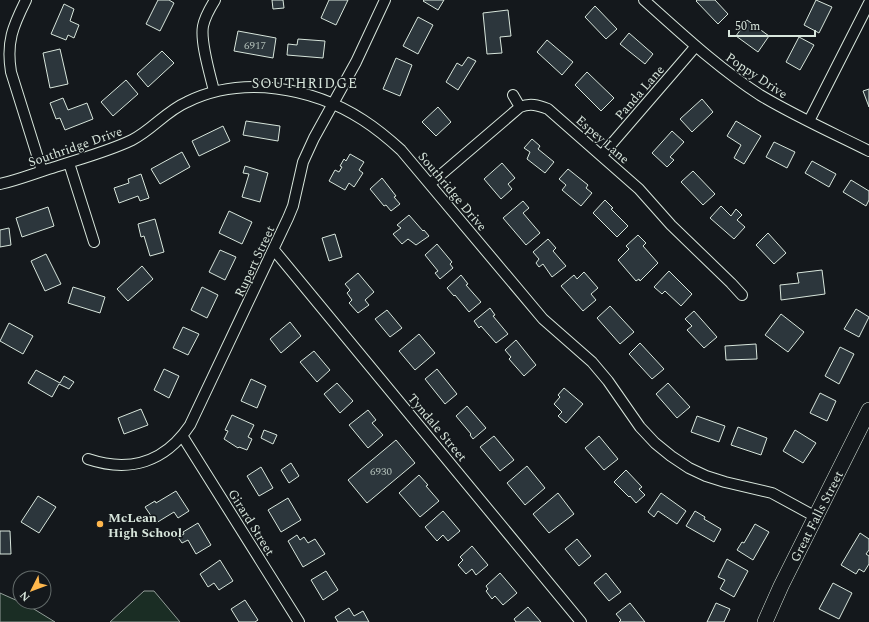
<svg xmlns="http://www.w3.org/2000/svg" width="869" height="622" font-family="Spectral,serif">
  <rect width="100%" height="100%" fill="#14181c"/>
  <!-- green -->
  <path fill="#1a2d24" stroke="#939e99" d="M144,591H154L180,622H110Z
    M0,593L29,606L55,622H0Z"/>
  <!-- building -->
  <path fill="#2c363c" stroke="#d8e6dc" d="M158,0H169L174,3L160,31L146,24Z
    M272,0H283L284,8L273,9Z
    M329,0H348L336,25L321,18Z
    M424,0H444L438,10L423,1Z
    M697,0H715L728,14L718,24L696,1Z
    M816,0L832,7L819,33L804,25Z
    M64,4L74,9L70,21L79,25L74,38L68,35L66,40L51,34Z
    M595,6L617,29L606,39L585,17Z
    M508,10L511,36L500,37L502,53L487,54L483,13Z
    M418,17L433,25L418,54L403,46Z
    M747,20L769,36L758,52L736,36Z
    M238,31L276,38L273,58L234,51Z
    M629,33L653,54L645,64L620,44Z
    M799,37L814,45L800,70L786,62Z
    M298,39L325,41L323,58L287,55L288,44L297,45Z
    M547,40L573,62L562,75L537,52Z
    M60,49L68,84L50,88L43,53Z
    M162,51L174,63L148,87L137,74Z
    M468,57L476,61L458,90L446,82L457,63L462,66Z
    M396,58L412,65L400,96L383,89Z
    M587,72L614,98L601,111L575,85Z
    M126,80L138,94L113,116L101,102Z
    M869,89V107L863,91Z
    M63,98L68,110L87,103L93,119L65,130L60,118L56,119L50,103Z
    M702,99L713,112L692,132L680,119Z
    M438,107L451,122L436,136L422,122Z
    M246,121L280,126L278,141L243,135Z
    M736,121L761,136L744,164L734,158L741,145L727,136Z
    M223,126L230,141L199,156L192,141Z
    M672,131L684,142L670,157L674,160L667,167L652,153Z
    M532,139L540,146L538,149L554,162L545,173L527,159L530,152L524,148Z
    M774,142L795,152L787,168L766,157Z
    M182,152L190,167L160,184L151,169Z
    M350,154L364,162L359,170L363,173L354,187L349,183L345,190L329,181L335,170L339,172L342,167L340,166L344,159L346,161Z
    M812,161L836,174L829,187L805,173Z
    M502,163L515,178L508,184L512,189L501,199L484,179Z
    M245,166L268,173L260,202L242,197L249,174L243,173Z
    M568,169L588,185L586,188L592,193L581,206L562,190L566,185L559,179Z
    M693,171L715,194L703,205L681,182Z
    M141,174L149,198L140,201L138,196L119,203L114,188L129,183L128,179Z
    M382,178L396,196L394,197L400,204L391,211L386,205L384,206L370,189Z
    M851,180L869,191V200L866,206L843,192Z
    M605,200L613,208L611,209L628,226L617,237L593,213Z
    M523,201L529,208L523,213L540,233L526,245L503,218Z
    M721,206L731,216L736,209L742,215L737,220L745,227L734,239L710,218Z
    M48,207L54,226L22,237L16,218Z
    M229,211L252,222L242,244L219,233Z
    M409,215L423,231L424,230L429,236L416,245L408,239L402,244L393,234L401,228L397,225Z
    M155,219L164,252L150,256L144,236L141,237L138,224Z
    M9,228L11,245L0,247V230Z
    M768,233L786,253L774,264L756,245Z
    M335,234L342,257L329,261L322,238Z
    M638,235L646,243L643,246L658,263L640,281L639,279L636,281L618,260L629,249L626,246Z
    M548,239L556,248L553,251L566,266L552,277L543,264L539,267L536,263L539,259L533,252Z
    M437,244L452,262L450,264L453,268L440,279L435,273L438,271L425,255Z
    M220,250L236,257L225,280L209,272Z
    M46,254L61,284L45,291L31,261Z
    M142,266L153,279L128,301L117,289Z
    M822,270L825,294L781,300L780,285L799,283L797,273Z
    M669,271L692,294L681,306L665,291L662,294L654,287Z
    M584,272L598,288L591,294L596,300L583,311L561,286L574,275L577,279Z
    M358,273L374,292L365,300L369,305L358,313L349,303L352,300L347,293L350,290L345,284Z
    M461,275L468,284L466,285L481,302L469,312L455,295L454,296L447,288Z
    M73,287L105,297L100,313L68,303Z
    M202,287L218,295L207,318L191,310Z
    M610,306L634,332L620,344L597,318Z
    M490,308L495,315L493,316L508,334L496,343L481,326L479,328L474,321Z
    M856,309L869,317L859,337L844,329Z
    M387,310L402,328L390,337L375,319Z
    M694,311L717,337L704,348L687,330L692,326L685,319Z
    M781,314L804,332L788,352L765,335Z
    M290,322L301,336L281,353L270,339Z
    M9,323L33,336L23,354L0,341Z
    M183,327L199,334L188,355L173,348Z
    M419,334L435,353L415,370L399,351Z
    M516,340L536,365L524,376L509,359L511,357L505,350Z
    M640,343L664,369L652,379L629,354Z
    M756,344L757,359L726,360L725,346Z
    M840,347L854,354L839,384L825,376Z
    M314,351L330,370L317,382L300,362Z
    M164,369L179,376L169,398L154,390Z
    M437,369L457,394L445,404L425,379Z
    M36,370L60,383L64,376L74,382L69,389L59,384L52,397L28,383Z
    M251,379L266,386L257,408L241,401Z
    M337,383L353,401L340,413L324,394Z
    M668,383L690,407L677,418L656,394Z
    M564,388L583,404L566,423L558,416L562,412L554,404L560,397L558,395Z
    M820,393L836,401L827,421L810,413Z
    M467,406L486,428L473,439L470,435L471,434L456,416Z
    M141,409L148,425L124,434L118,418Z
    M368,410L376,420L372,423L383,435L368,448L349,425Z
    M232,415L254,425L248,437L252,439L247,450L239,447L238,448L224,439L228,431L225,430Z
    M697,416L725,426L719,442L691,432Z
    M738,427L767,438L761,455L731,445Z
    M264,430L277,435L273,444L261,438Z
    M795,430L816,443L803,463L783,451Z
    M494,436L514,460L500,471L480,447Z
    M599,436L618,459L604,470L585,448Z
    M396,440L415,463L367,503L348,480Z
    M291,463L299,476L289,483L281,470Z
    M527,466L545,488L525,505L507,483Z
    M261,467L273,488L259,496L247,476Z
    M626,470L642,487L639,489L645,495L636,503L630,496L629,497L614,482Z
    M419,475L428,485L426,486L439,501L420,517L399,493Z
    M176,491L189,511L178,518L174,512L156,523L145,507L155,501L156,503Z
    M558,493L574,514L549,533L533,514Z
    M661,493L686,511L677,524L658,511L654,517L648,512Z
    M38,496L56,507L39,533L21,522Z
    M288,498L301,520L281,532L268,510Z
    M443,511L460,531L448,541L443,535L437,541L425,527Z
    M695,511L705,517L704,519L721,529L714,542L686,526Z
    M198,523L211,545L196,554L188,540L182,543L178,537L184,534L183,532Z
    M755,524L769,532L753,560L737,550L742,542L744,543Z
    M0,531H10L11,554H0Z
    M860,533L869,539V550L866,554L869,556V564L864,572L859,569L856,574L841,565Z
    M297,535L300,540L304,537L308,543L315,539L325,554L303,567L288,541Z
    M577,539L591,556L579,566L565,549Z
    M472,546L488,565L476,575L472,569L466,574L458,565L463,560L460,557Z
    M727,559L748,571L734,597L720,589L725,580L718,577Z
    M220,560L233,581L219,590L214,583L208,587L200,574Z
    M326,571L338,590L323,600L311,580Z
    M500,573L517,593L503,605L495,596L492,599L486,591L488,589L486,586Z
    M606,573L621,592L609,601L594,583Z
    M833,583L852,593L839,619L819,609Z
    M245,600L258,620L255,622H239L231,609Z
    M630,603L645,622H619L621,620L616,614Z
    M716,603L730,609L724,622H707Z
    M528,607L541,622H516L514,619Z
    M349,608L354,616L363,611L369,622H338L335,617Z"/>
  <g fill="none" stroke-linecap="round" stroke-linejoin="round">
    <!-- minor casing -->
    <g stroke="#d8e6dc" stroke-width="12">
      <path id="minor" d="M26,0C13,26 6,42 11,72L42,171
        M644,0C681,33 718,68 760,95C795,116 833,133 869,151
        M214,91C210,74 200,42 203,26C205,16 210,8 215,0
        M513,95L520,107
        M809,121L869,3
        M602,155L696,46
        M69,163L94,242
        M0,184C18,180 35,173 52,168C79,159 107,152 132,140C152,130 166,111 187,102C242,75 312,87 363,120C377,129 389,139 401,150L543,319L592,362L608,381L640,427L655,443L671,456L689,468L706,476L725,482L772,493L816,517
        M430,184L520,107C530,103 538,105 548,109L639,189L671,225L731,283L742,295
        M274,250L581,622
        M183,437L299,622
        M88,459C130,473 165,462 190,425L288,218L293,206L303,162L314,138L356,62L385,0"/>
    </g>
    <!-- secondary casing -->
    <g stroke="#d8e6dc" stroke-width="16">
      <path id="secondary" d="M765,622L781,586L869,410"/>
    </g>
    <!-- minor -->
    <use href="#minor" stroke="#14181c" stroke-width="10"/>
    <!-- secondary -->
    <use href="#secondary" stroke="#14181c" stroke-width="15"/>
  </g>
  <!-- markers -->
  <circle fill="#ffb74d" stroke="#14181c" stroke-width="1.5" cx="100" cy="524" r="4"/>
  <g text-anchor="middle" stroke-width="3" stroke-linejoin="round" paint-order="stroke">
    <!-- number labels -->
    <g font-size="11" fill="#adbab4">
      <text x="255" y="49">6917</text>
      <text x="381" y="475">6930</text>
    </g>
    <!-- street labels -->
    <g font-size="13" fill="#d8e6dc" stroke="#14181c">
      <text transform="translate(757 75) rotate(34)" y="5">Poppy Drive</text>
      <text transform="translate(639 92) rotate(-49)" y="5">Panda Lane</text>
      <text transform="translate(603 139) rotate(41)" y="5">Espey Lane</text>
      <text transform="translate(75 146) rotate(-19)" y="5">Southridge Drive</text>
      <text transform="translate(453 191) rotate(50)" y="5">Southridge Drive</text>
      <text transform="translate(254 261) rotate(-65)" y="5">Rupert Street</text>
      <text transform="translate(438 427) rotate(50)" y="5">Tyndale Street</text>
      <text transform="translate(816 516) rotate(-63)" y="5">Great Falls Street</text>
      <text transform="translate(252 522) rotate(58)" y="5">Girard Street</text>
    </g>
    <!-- poi labels -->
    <g font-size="13" font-weight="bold" fill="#d8e6dc" stroke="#14181c" text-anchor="start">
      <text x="108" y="522">McLean<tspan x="108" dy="15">High School</tspan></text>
    </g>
    <!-- neighbourhood labels -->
    <g font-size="14" letter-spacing="1" fill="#d8e6dc" stroke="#14181c">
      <text x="305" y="88">SOUTHRIDGE</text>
    </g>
  </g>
  <!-- north arrow -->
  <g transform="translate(32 590) rotate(228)"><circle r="19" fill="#14181c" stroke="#626a69"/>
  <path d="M0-3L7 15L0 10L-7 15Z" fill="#ffb74d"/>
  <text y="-6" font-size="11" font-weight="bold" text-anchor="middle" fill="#d8e6dc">N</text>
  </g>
  <!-- scale -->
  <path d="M729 30v6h86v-6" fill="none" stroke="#d8e6dc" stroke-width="2"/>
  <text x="735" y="30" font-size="12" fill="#d8e6dc" stroke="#14181c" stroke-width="3" paint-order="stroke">50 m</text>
</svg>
